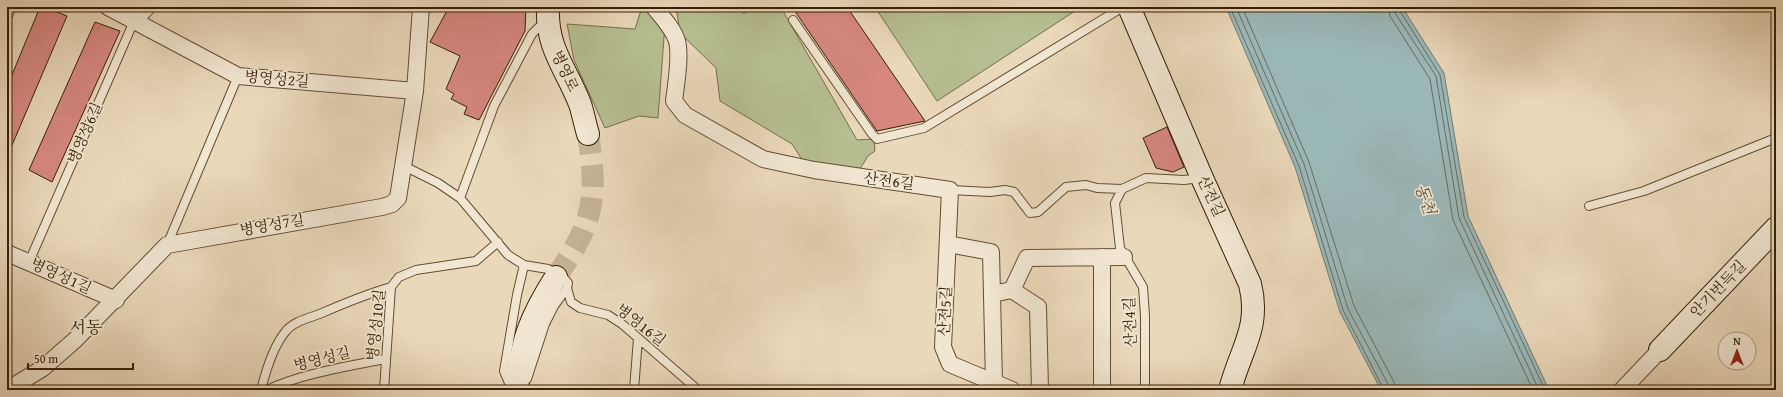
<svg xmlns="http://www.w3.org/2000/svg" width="1783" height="397" font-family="'Gentium Book Plus','Noto Serif KR',serif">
  <rect width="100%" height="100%" fill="#ead8ba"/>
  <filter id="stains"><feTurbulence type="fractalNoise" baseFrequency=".005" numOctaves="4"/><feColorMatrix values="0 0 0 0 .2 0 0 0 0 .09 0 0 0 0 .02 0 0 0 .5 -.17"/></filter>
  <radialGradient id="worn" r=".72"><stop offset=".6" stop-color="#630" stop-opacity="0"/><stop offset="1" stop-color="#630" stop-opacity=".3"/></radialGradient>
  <!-- green -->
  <path fill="#b6bf91" stroke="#766f4b" d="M642,7H651L665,24L658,118L639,116L605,128L574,60L567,24L635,29Z
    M671,7H739L744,14L755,7H788L784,13L857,140L874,139L875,151L868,156L858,172L803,161L792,144L720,101L716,68L680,33L677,13Z
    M875,7H1081L937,101Z"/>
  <!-- water -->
  <path fill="#9bb8b9" stroke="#737b71" d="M1226,7H1402L1444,73L1468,216L1549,390H1381L1340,312L1295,167Z"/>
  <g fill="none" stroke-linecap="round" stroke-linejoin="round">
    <!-- shore -->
    <path stroke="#686c5f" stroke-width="1" d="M1230,7L1299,166L1343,310L1384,390
      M1236,7L1304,164L1348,309L1388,384L1389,390
      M1242,7L1309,162L1354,306L1394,382L1395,390
      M1388,7L1390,16L1430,79L1453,220L1533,390
      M1394,7L1395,13L1436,76L1459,218L1539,390
      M1399,7L1400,11L1440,75L1464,217L1545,390"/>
  </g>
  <!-- building -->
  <path fill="#d68780" stroke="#361f05" d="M40,7H44L67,16L7,157V87Z
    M449,7H526L525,31L479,120L464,114L467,107L451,99L454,94L446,89L460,56L430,42Z
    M792,7H847L925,121L877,131Z
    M95,22L120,31L52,182L29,170Z
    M1167,127L1184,167L1173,172L1156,168L1143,138Z"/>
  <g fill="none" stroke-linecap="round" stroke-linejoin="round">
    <!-- secondary-tunnel -->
    <path stroke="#c6b396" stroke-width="22" stroke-dasharray="22 11" stroke-linecap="butt" d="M556,277C594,222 598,199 588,134"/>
    <!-- lane casing -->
    <g stroke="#634d32" stroke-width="10">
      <path id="lane" d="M7,18L12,7
        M793,20L872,134L877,139L924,128L1123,7
        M404,166L438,183L460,198L508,255L524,265L548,269L563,277L568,283L567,288L554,306L545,324L527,379
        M1122,189L1115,203L1120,248L1143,287L1145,316V390
        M950,190L990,192L1005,190L1014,192L1030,213L1038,212L1066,187L1086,185L1097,188L1122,189L1146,178L1184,180L1201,178
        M460,198L494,106L532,34L541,25L547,23
        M1589,206L1644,191L1776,138
        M167,245L238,76
        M29,262L134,21
        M567,288L571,302L580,308L608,315L622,324L698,390
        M511,388L504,371L517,295L524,265
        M261,390C266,370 273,346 286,331C294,321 310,318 322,313C345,303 367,294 391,287
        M267,390C300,374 349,366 385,359
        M384,390L391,287L399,277L416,270L476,261L498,242
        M634,390L638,338"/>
    </g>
    <!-- street casing -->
    <g stroke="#634d32" stroke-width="18">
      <path id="street" d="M108,7L238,76L415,91
        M654,7C662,17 673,28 677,41C681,57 676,84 674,101L685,115L763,159L814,170L950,190L943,347L950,364L1012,390
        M134,21L147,7
        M948,244L991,252L994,382
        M7,253L116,300
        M1012,290L1038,307L1040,390
        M992,294L1012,290L1027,258L1124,257
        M7,390L43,368L75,340L167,245L382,207L392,204L398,198L415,91L421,7
        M1102,390V257
        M1622,390L1660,350"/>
    </g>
    <!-- secondary casing -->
    <g stroke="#361f05" stroke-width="24">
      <path id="secondary" d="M548,7C546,48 566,68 580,104C583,113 585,124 588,134
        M1129,7L1202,178L1250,284C1261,328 1240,350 1230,390
        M1660,350L1776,228
        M517,390C520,343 531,316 556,277"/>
    </g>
    <!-- lane -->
    <use href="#lane" stroke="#f1e6d2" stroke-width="8"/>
    <!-- street -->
    <use href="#street" stroke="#f1e6d2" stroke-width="16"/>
    <!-- secondary -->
    <use href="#secondary" stroke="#f1e6d2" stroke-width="22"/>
  </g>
  <g text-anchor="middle" stroke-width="3.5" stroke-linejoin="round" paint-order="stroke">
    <!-- street labels -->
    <g font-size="15" fill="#361f05" stroke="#f1e6d2">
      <text transform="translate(565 71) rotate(65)" y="5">병영로</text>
      <text transform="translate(277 79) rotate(5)" y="5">병영성2길</text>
      <text transform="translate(85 133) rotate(-67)" y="5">병영성6길</text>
      <text transform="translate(889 181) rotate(7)" y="5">산전6길</text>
      <text transform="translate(1211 196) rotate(65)" y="5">산전길</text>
      <text transform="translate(272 225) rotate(-10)" y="5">병영성7길</text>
      <text transform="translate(61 276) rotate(24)" y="5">병영성1길</text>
      <text transform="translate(1718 289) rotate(-46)" y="5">안기번득길</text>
      <text transform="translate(945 311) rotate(-87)" y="5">산전5길</text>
      <text transform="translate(1130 322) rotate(-92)" y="5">산전4길</text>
      <text transform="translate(376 325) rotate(-84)" y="5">병영성10길</text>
      <text transform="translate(641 325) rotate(38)" y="5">병영16길</text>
      <text transform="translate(322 359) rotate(-14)" y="5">병영성길</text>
    </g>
    <!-- water labels -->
    <g font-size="16" font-style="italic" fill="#544d3b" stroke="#f1e6d2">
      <text transform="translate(1426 199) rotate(71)" y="6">동천</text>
    </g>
    <!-- quarter labels -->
    <g font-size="17" fill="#361f05" stroke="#f1e6d2">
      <text x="86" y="333">서동</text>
    </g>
  </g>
  <!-- margin -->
  <rect width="1783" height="397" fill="none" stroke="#ead8ba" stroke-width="24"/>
  <rect x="8" y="8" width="1767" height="381" fill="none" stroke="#361f05" stroke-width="2"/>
  <rect x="12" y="12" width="1759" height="373" fill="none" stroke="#361f05"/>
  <!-- north arrow -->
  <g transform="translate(1737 351)"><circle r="19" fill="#f1e6d2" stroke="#a69680"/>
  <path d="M0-3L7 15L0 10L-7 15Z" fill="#8f2418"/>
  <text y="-6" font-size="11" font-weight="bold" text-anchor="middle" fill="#361f05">N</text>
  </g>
  <!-- scale -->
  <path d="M28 363v6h105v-6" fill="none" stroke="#361f05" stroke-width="2"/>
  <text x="34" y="363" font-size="12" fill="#361f05" stroke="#f1e6d2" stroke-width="3" paint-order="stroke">50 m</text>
  <rect width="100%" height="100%" filter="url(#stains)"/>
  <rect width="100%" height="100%" fill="url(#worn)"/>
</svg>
